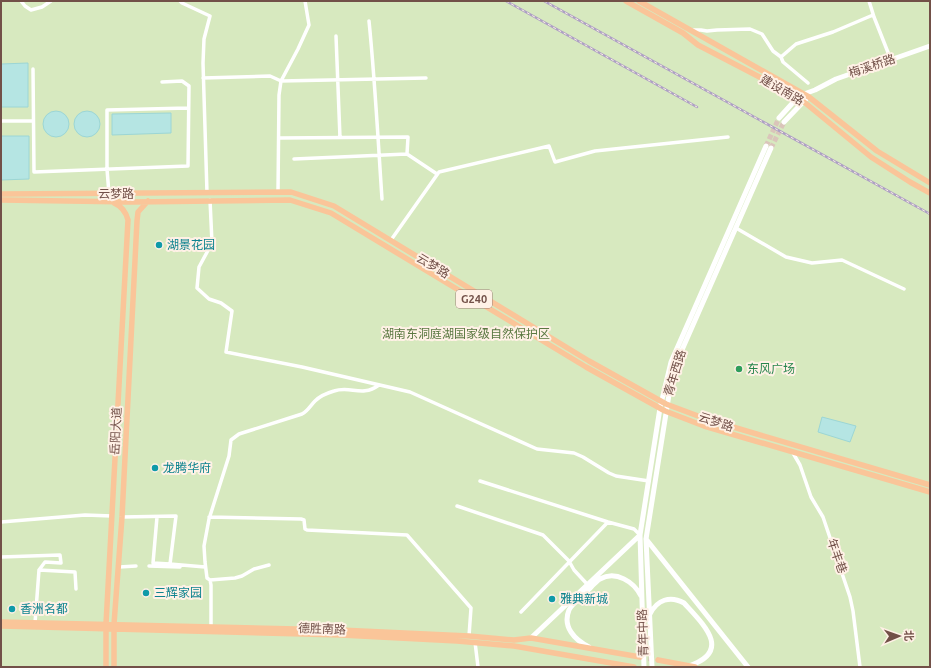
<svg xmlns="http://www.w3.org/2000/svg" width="931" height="668" font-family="Ubuntu,'Noto Sans SC',sans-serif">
  <rect width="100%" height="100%" fill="#fcece0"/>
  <!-- green -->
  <path fill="#d7e9bf" d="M1,1H930V667H1Z"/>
  <!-- water -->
  <path fill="#b5e5e3" stroke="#9cd6d5" d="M28,63V107H1V64Z
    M43 124a13 13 0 1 1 26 0a13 13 0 1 1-26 0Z
    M74 124a13 13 0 1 1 26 0a13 13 0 1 1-26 0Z
    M171,113V133L112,135V114Z
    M1,136H29V179L1,180Z
    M822,417L856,426L850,442L818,432Z"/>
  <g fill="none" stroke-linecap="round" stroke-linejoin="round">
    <!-- secondary-tunnel -->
    <path stroke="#dac5ba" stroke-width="5" stroke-dasharray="5 2.5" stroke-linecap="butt" d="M766,146L779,118
      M771,148L784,122"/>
    <!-- primary-tunnel -->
    <path stroke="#dac5ba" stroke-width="5.5" stroke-dasharray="5.5 3" stroke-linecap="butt" d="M640,657L658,660"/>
    <!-- street -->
    <path stroke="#fff" stroke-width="3.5" d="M21,1L25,6L31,10L42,7L51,1
      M180,1L182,3L210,16L204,39L203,63L207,193
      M869,1L874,17L891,60
      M369,21C375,80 378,140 382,199
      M693,30H701L707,31L717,30L750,29L762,34L773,51L781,57
      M336,36L340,138
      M33,69L34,172L188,166L189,86L182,81L162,82
      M203,78L270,76L281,81L426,78
      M808,83L783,62L781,57L796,44L833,32L873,15
      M1,121H33
      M279,138L408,137L407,154L437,174
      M294,159L407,154
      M278,192L279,95L281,81L298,49L309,25L305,1
      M109,194L107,169V110L188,108
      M210,200L212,243L199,267L197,288L209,299L221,303L232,311L226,352L302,367L410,392L537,449L574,453L583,457L609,473L616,476L649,481
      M736,228L786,257L812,263L842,260L904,289
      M391,240L439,172L549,146L555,162L595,151L728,137
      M793,453L800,465L811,497L823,517L850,597L853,611L860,667
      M480,481L608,522L634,529L640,535
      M457,506L543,535L569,561L574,570L587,584
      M122,517L176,516L170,564L205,567
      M157,517L153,563L170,564
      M209,517L301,519L304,520L305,529L307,530L407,535L471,608L469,636
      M1,522L85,515L112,516
      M1,557L60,555L61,563L45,562L39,570
      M149,566L180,567
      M119,567L136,566
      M210,580L235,578L242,576L254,569L269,565
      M521,612L608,522
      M35,623L39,570L75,572L76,589
      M211,626V585L210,580L207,578L205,562L204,546L209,519L229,456L231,440L239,434L302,414C308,411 310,406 315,401C320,396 327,393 334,391C351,385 361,398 379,385
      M475,642L478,667"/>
    <!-- secondary -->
    <path stroke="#fff" stroke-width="5" d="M779,118L798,97L804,94L815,90L836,79L930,46
      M784,122L806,99
      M646,539L748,667
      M650,614C657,600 670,595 684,603C703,624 733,651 689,666
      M531,638L640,535
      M589,647C575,640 562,627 569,610C572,604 579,599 584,594C589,590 594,583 600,579C616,570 634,582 641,596
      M644,667L640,535L660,408L671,362L766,146
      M652,667L646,539L671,382L678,359L771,148"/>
    <!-- primary -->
    <path stroke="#fac599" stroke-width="5.5" d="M626,1L683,33L698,45L798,97L871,157L910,182L930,193
      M639,1L809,97L877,151L930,183
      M1,194L291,192L334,206L589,361L666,404L706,419L930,485
      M1,200L133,202L290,200L331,213L586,367L665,411L704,426L930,492
      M1,622L340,630L469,636L514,640L531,638L640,657
      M1,626L341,635L457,641L514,646L634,667
      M658,660L695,667
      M106,667V624L128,220C126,212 121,206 114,203
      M114,667V624L122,517L137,221L138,212L148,201"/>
    <!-- rail casing -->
    <g stroke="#ada0c4" stroke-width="2.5">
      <path id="rail" d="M506,1L697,107
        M544,1L930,214"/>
    </g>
    <!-- rail -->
    <use href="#rail" stroke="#fff1e6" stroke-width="1" stroke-dasharray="3" stroke-linecap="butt"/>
  </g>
  <!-- markers -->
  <g fill="#0f9aa8" stroke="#fff1e6" stroke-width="1.5">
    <circle cx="159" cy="245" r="4"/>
    <circle cx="155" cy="468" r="4"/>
    <circle cx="146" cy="593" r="4"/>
    <circle cx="552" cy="599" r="4"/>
    <circle cx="12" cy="609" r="4"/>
  </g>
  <circle fill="#2e9e5b" stroke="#fff1e6" stroke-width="1.5" cx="739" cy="369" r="4"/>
  <g text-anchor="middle" stroke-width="4" stroke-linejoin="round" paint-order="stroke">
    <!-- shield labels -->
    <rect fill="#fff1e6" stroke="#9c8077" stroke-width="1" x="456" y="290" width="36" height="18" rx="3"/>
    <g font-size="11" font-weight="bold" fill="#725048">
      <text x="474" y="303">G240</text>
    </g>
    <!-- street labels -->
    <g font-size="12" fill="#725048" stroke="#fff1e6">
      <text transform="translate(872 66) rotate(-19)" y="4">梅溪桥路</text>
      <text transform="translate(782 90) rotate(30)" y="4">建设南路</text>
      <text x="116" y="198">云梦路</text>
      <text transform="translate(433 266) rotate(31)" y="4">云梦路</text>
      <text transform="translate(675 373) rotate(-73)" y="4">青年西路</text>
      <text transform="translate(716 422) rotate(18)" y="4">云梦路</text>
      <text transform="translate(116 431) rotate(-87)" y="4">岳阳大道</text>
      <text transform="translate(837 556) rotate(71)" y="4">年丰巷</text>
      <text transform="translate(322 629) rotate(2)" y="4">德胜南路</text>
      <text transform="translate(643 633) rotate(-92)" y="4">青年中路</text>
    </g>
    <!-- culture labels -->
    <g font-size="12" fill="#0d838f" stroke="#fff1e6" text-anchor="start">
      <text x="167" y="249">湖景花园</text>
      <text x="163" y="472">龙腾华府</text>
      <text x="154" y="597">三辉家园</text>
      <text x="560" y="603">雅典新城</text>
      <text x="20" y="613">香洲名都</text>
    </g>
    <!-- park labels -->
    <g font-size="12" fill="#5a7841" stroke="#fff1e6">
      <text x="466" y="338">湖南东洞庭湖国家级自然保护区</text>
    </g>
    <!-- leisure labels -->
    <g font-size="12" fill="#27864d" stroke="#fff1e6" text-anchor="start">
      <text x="747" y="373">东风广场</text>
    </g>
  </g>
  <!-- border -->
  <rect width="931" height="668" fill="none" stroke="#725048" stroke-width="4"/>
  <!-- north arrow -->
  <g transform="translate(899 636) rotate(88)" stroke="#fff1e6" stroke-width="3" paint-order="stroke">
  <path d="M0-3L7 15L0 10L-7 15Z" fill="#725048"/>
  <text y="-6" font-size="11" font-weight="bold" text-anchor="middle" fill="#725048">北</text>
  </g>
</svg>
